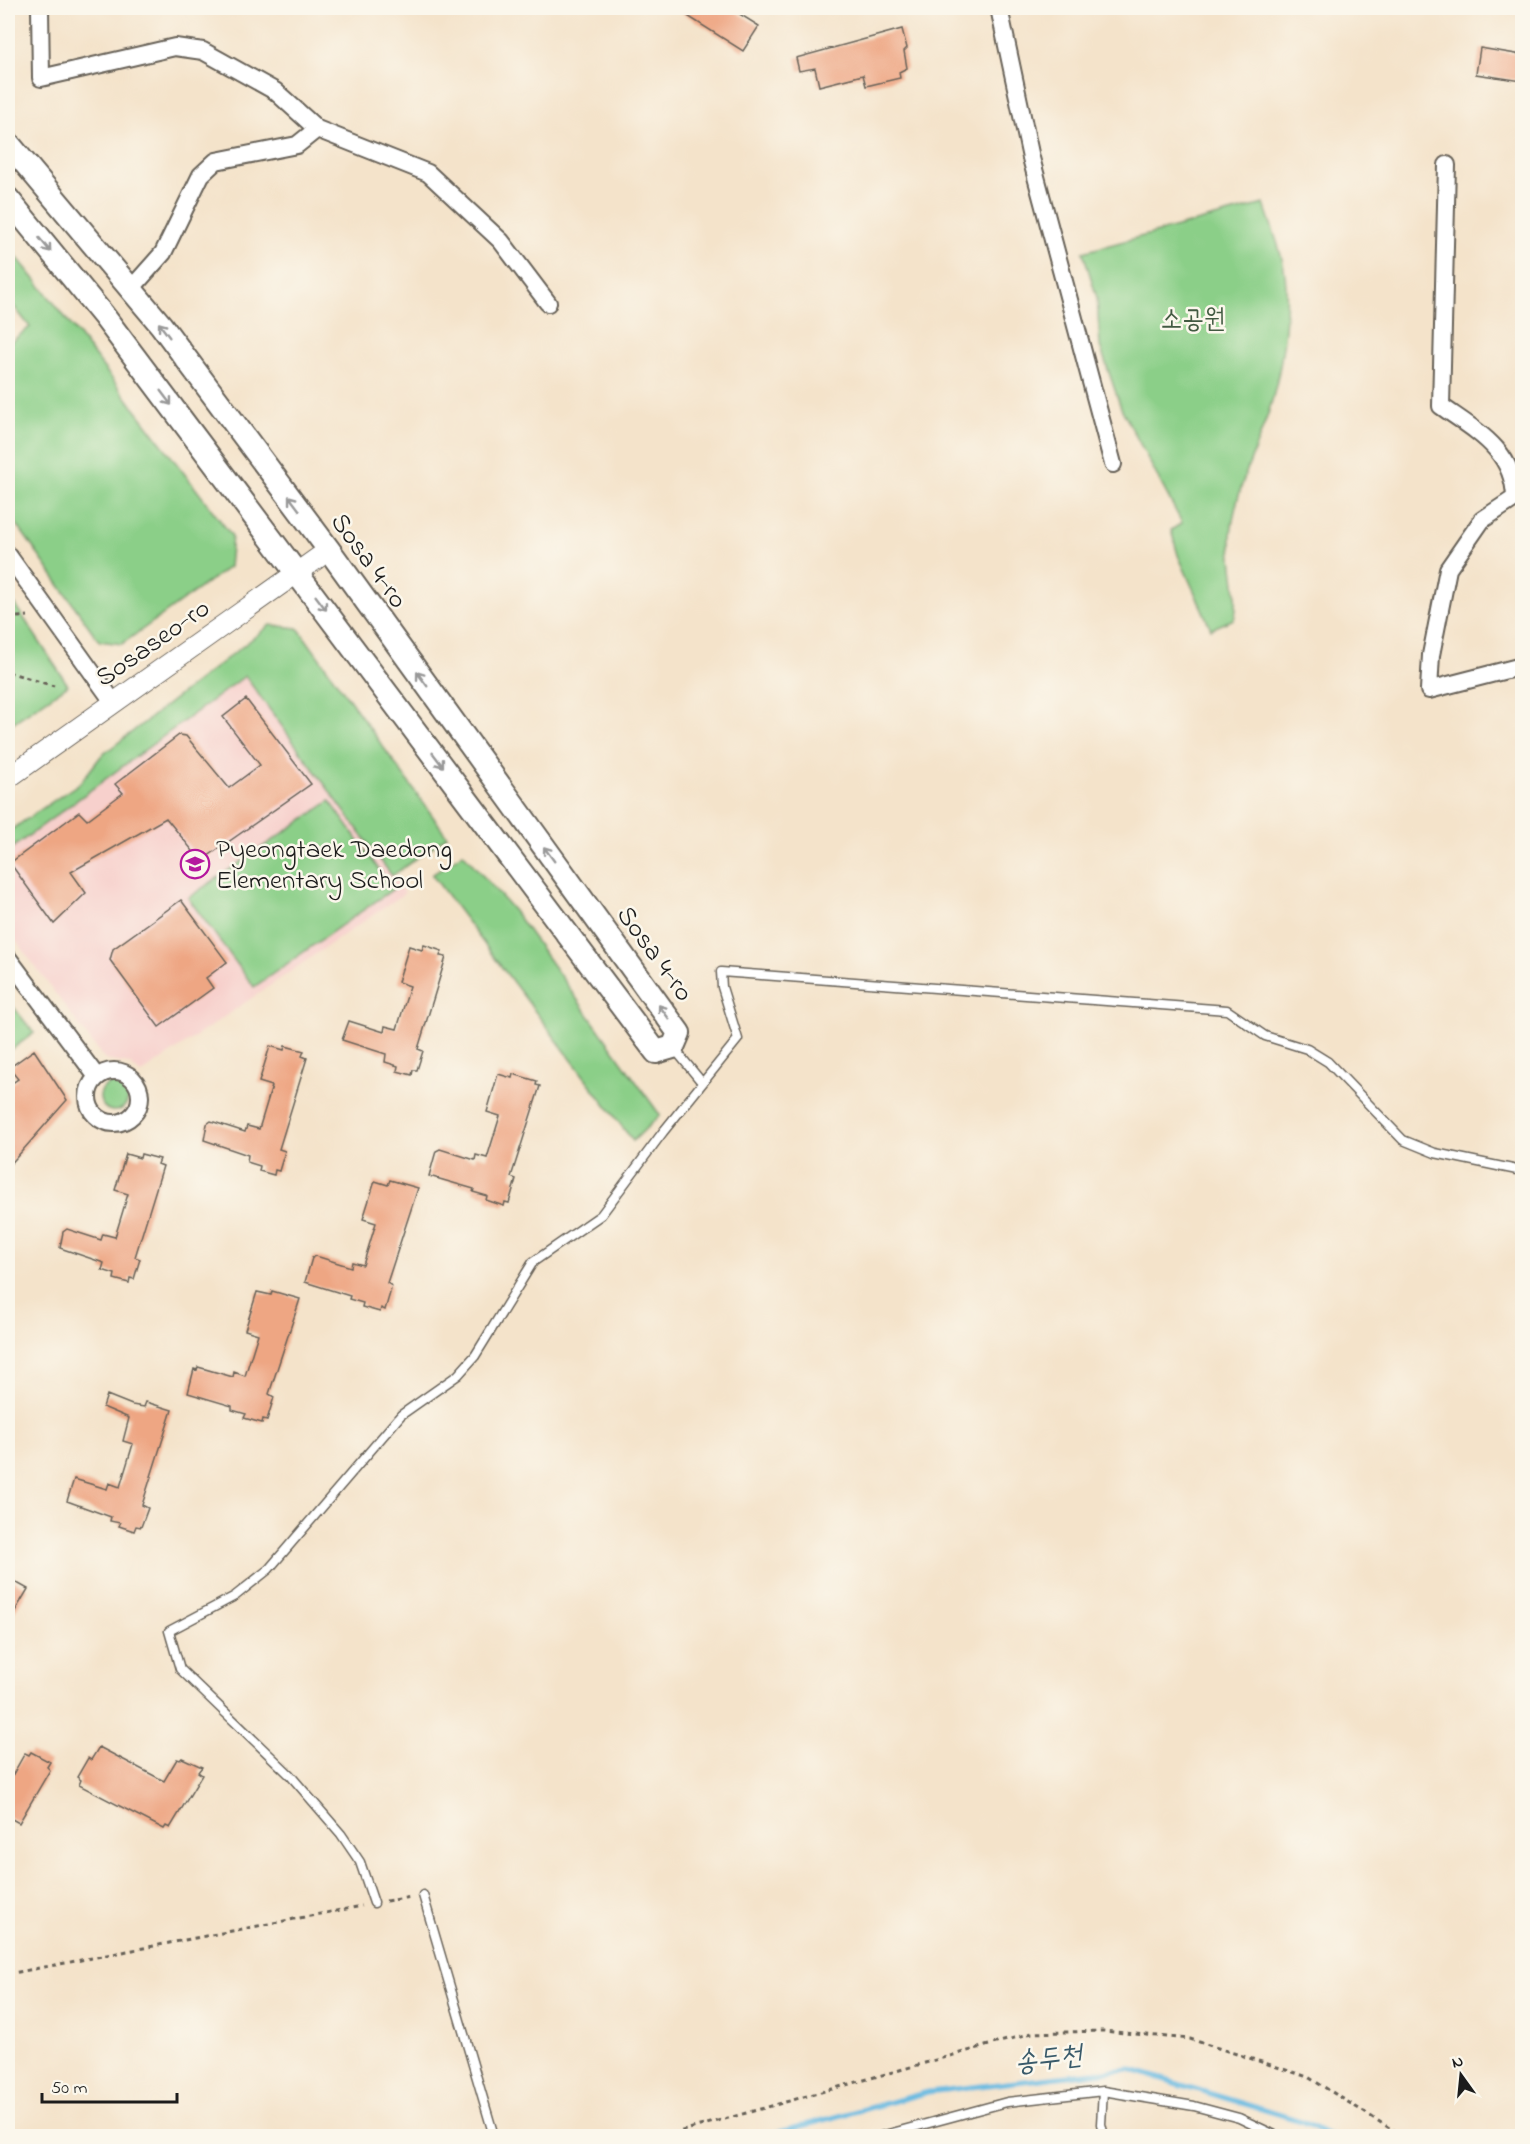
<svg xmlns="http://www.w3.org/2000/svg" width="1530" height="2144" font-family="'Indie Flower','Poor Story',sans-serif">
  <rect width="100%" height="100%" fill="#fbf7ec"/>
  <filter id="ink" filterUnits="userSpaceOnUse"><feTurbulence type="fractalNoise" baseFrequency=".0167" numOctaves="2"/><feDisplacementMap in="SourceGraphic" scale="12" xChannelSelector="R" yChannelSelector="G"/><feConvolveMatrix kernelMatrix="1 2 1 2 8 2 1 2 1" color-interpolation-filters="sRGB"/></filter>
  <filter id="wash" filterUnits="userSpaceOnUse"><feTurbulence type="fractalNoise" baseFrequency=".008" numOctaves="4" result="noise"/><feDisplacementMap in="SourceGraphic" scale="24" xChannelSelector="R" yChannelSelector="G"/><feGaussianBlur stdDeviation="1.35" result="paint"/><feColorMatrix in="noise" values="0 0 0 0 0 0 0 0 0 0 0 0 0 0 0 0 0 1.4 0 .05"/><feComposite in="paint" operator="in"/></filter>
  <g filter="url(#wash)">
    <rect width="100%" height="100%" fill="#f4e3ca"/>
    <!-- built -->
    <path fill="#f7d0cc" d="M245,675L405,893L141,1074L129,1064L105,1060L8,930V851Z"/>
    <!-- green -->
    <path fill="#8bcf88" stroke="#547652" stroke-width="1.5" d="M1264,204C1271,226 1282,250 1285,274C1290,315 1281,375 1268,414C1254,454 1236,491 1231,533C1229,558 1241,599 1234,619L1211,629L1178,555L1171,530L1182,523L1121,408L1100,346L1097,298L1083,252Z
      M8,246L58,308L232,536L229,567L122,644L99,641L8,512V344L30,327L8,299Z
      M8,594L68,685L8,726Z
      M270,625L298,628L447,836L392,876L245,676L8,851V832L81,782L101,756Z
      M330,801L393,889L254,987L188,898Z
      M463,853L514,911L660,1115L633,1141L432,875Z
      M8,1000L34,1033L8,1052Z
      M100 1097a14 14 0 1 1 28 0a14 14 0 1 1-28 0Z"/>
    <g fill="none" stroke-linecap="round" stroke-linejoin="round">
      <!-- stream -->
      <path stroke="#64b8e0" stroke-width="5" d="M765,2136L928,2092L1129,2069L1301,2121L1331,2136"/>
    </g>
    <g id="blocks">
      <!-- building -->
      <path fill="#eea683" d="M675,8H730L759,26L743,51Z
        M902,29L907,48L904,51L907,68L899,72L900,78L866,86L863,75L819,86L815,68L799,71L796,58Z
        M1480,48L1522,55V81L1476,74Z
        M246,699L311,784L201,861L166,818L71,872L86,893L54,924L10,863L79,812L87,820L123,793L115,784L179,735L186,736L229,788L260,765L223,717Z
        M181,900L227,962L206,978L213,988L159,1027L110,960L113,949Z
        M424,945L442,951L440,956L446,957L418,1049L423,1051L417,1070H413L412,1075L397,1071L398,1066L385,1062L386,1054L342,1040L349,1021L384,1032L385,1026L397,1029L410,986L398,982L409,946L422,950Z
        M270,1046L284,1050L285,1046L304,1051L302,1056L307,1058L279,1149L285,1151L279,1171L275,1170L274,1175L259,1171L260,1166L247,1162L248,1155L204,1140L207,1124L211,1121L245,1132L247,1126L259,1129L272,1086L259,1082Z
        M34,1050L67,1100L8,1167V1086L18,1079L9,1068Z
        M498,1074L512,1078L513,1074L537,1081L536,1085L540,1086L511,1177L516,1179L509,1203L505,1202L504,1206L486,1200L487,1196L473,1192L474,1189L429,1176L436,1151L440,1149L475,1160L476,1155L487,1158L500,1116L487,1112Z
        M126,1154L140,1158L141,1154L160,1159L158,1164L163,1166L135,1257L140,1259L134,1279L130,1278L129,1283L114,1279L115,1274L102,1270L104,1263L60,1248L63,1232L67,1229L101,1240L103,1234L115,1237L128,1194L115,1190Z
        M390,1180L418,1188L387,1283L392,1286L385,1310L381,1308L380,1312L362,1307L363,1303L349,1299L350,1296L305,1282L312,1258L316,1256L351,1267L352,1262L363,1265L376,1223L363,1219L375,1181L388,1185Z
        M272,1291L300,1299L269,1394L274,1397L267,1420L263,1419L262,1423L244,1418L246,1414L232,1410V1406L188,1393L194,1369L197,1370L198,1367L233,1377L234,1372L245,1376L258,1334L245,1330L257,1292L271,1295Z
        M107,1395L132,1405L144,1407L146,1402L172,1410L142,1505L148,1508L141,1527L136,1526L134,1531L119,1526L120,1523L110,1521L111,1517L67,1501L74,1479L107,1489L109,1483L120,1487L133,1444L123,1441L129,1418L103,1407Z
        M8,1578L28,1589L8,1623Z
        M99,1747L164,1781L177,1759L180,1760L182,1758L202,1767L198,1772L202,1775L170,1828L166,1826L164,1829L79,1785L81,1780L77,1777L88,1758L91,1760Z
        M31,1752L50,1762L47,1767L50,1770L19,1823L8,1817V1773L12,1776L25,1753L29,1755Z"/>
    </g>
  </g>
  <g filter="url(#ink)">
    <use href="#blocks" fill-opacity="0" stroke="#686259" stroke-width="1.5"/>
    <g fill="none" stroke-linecap="round" stroke-linejoin="round">
      <!-- service casing -->
      <g stroke="#686259" stroke-width="11">
        <path id="service" d="M673,1047L700,1080
          M423,1895L494,2136
          M374,1903L360,1862L341,1834L290,1775L180,1669L169,1631L235,1596L269,1569L401,1415L458,1375L475,1356L533,1262L601,1215L663,1132L738,1039L722,987L721,972L1227,1010L1265,1036L1307,1049L1328,1062L1403,1140L1435,1153L1522,1171
          M1103,2091L1101,2124L1104,2136
          M881,2136L1007,2102L1103,2091L1194,2106L1239,2118L1277,2136"/>
      </g>
      <!-- minor casing -->
      <g stroke="#686259" stroke-width="20">
        <path id="minor" d="M40,8L41,78L175,47L203,51L275,91L317,129L297,145L216,161L201,175L163,253L131,289
          M999,8L1031,158L1113,464
          M317,129L428,173L501,241L548,303
          M1447,165L1441,406C1476,431 1514,450 1515,498L1482,520L1448,569L1431,655L1429,690L1522,666
          M8,555L114,703
          M8,958L97,1077
          M88 1097a26 26 0 1 1 52 0a26 26 0 1 1-52 0Z"/>
      </g>
      <!-- tertiary casing -->
      <g stroke="#686259" stroke-width="22">
        <path id="tertiary" d="M8,778L329,550"/>
      </g>
      <!-- secondary casing -->
      <g stroke="#686259" stroke-width="26">
        <path id="secondary" d="M8,143L161,325L329,550L679,1033L673,1047L656,1052L103,315L8,199"/>
      </g>
      <!-- path -->
      <path stroke="#686259" stroke-width="3" stroke-dasharray="4.5 4.5" stroke-linecap="butt" d="M8,618L28,616
        M8,672L54,686
        M8,1016L16,1017
        M386,1901L412,1897
        M8,1974L362,1906
        M664,2136L1032,2033L1103,2031L1190,2039L1308,2077L1391,2129L1408,2136"/>
      <!-- service -->
      <use href="#service" stroke="#fff" stroke-width="8"/>
      <!-- minor -->
      <use href="#minor" stroke="#fff" stroke-width="16"/>
      <!-- tertiary -->
      <use href="#tertiary" stroke="#fff" stroke-width="20"/>
      <!-- secondary -->
      <use href="#secondary" stroke="#fff" stroke-width="22"/>
    </g>
    <!-- one-way arrows -->
    <defs><path id="oneway-shaft" d="M-6 0H5M1.5-3L5.5 0L1.5 3" fill="none" stroke-width="1.6" stroke-linecap="round" stroke-linejoin="round" transform="scale(1.5)"/></defs>
    <g stroke="#999">
      <use href="#oneway-shaft" transform="translate(45 245) rotate(51)"/>
      <use href="#oneway-shaft" transform="translate(164 330) rotate(-127)"/>
      <use href="#oneway-shaft" transform="translate(166 398) rotate(53)"/>
      <use href="#oneway-shaft" transform="translate(294 503) rotate(-127)"/>
      <use href="#oneway-shaft" transform="translate(321 603) rotate(53)"/>
      <use href="#oneway-shaft" transform="translate(422 679) rotate(-126)"/>
      <use href="#oneway-shaft" transform="translate(438 760) rotate(53)"/>
      <use href="#oneway-shaft" transform="translate(549 854) rotate(-126)"/>
      <use href="#oneway-shaft" transform="translate(664 1012) rotate(-126)"/>
    </g>
  </g>
  <!-- icons -->
  <defs>
    <g id="school-ring" transform="scale(1.5)"><circle r="9.5" fill="#fbf7ec" stroke="#b5179e" stroke-width="1.5"/><path d="M0-5L7-2L0 1L-7-2ZM-4 1L0 2.5L4 1V4Q0 6-4 4Z" fill="#b5179e"/></g>
  </defs>
  <g fill-rule="evenodd">
    <use href="#school-ring" x="195" y="864"/>
  </g>
  <g text-anchor="middle" stroke-width="5" stroke-linejoin="round" paint-order="stroke">
    <!-- park labels -->
    <g font-size="27" fill="#435b42" stroke="#fbf7ec">
      <text x="1193" y="327">소공원</text>
    </g>
    <!-- street labels -->
    <g font-size="27" fill="#1c1c1c" stroke="#fbf7ec">
      <text transform="translate(370 560) rotate(54)" y="9">Sosa 4-ro</text>
      <text transform="translate(152 642) rotate(-35)" y="9">Sosaseo-ro</text>
      <text transform="translate(656 953) rotate(54)" y="9">Sosa 4-ro</text>
    </g>
    <!-- poi labels -->
    <g font-size="27" fill="#1c1c1c" stroke="#fbf7ec" text-anchor="start">
      <text x="216" y="857">Pyeongtaek Daedong<tspan x="216" dy="31">Elementary School</tspan></text>
    </g>
    <!-- water labels -->
    <g font-size="28" font-style="italic" fill="#395a6a" stroke="#fbf7ec">
      <text transform="translate(1048 2057) rotate(-7)" y="10">송두천</text>
    </g>
  </g>
  <!-- margin -->
  <rect width="1530" height="2144" fill="none" stroke="#fbf7ec" stroke-width="30"/>
  <!-- north arrow -->
  <g transform="translate(1461 2075) rotate(345)" stroke="#fbf7ec" stroke-width="4.5" paint-order="stroke">
  <path d="M0-4.5L10 22L0 15L-10 22Z" fill="#1c1c1c"/>
  <text y="-9" font-size="16" font-weight="bold" text-anchor="middle" fill="#1c1c1c">N</text>
  </g>
  <!-- scale -->
  <path d="M42 2093v9h135v-9" fill="none" stroke="#1c1c1c" stroke-width="3"/>
  <text x="51" y="2093" font-size="18" fill="#1c1c1c" stroke="#fbf7ec" stroke-width="4.5" paint-order="stroke">50 m</text>
</svg>
